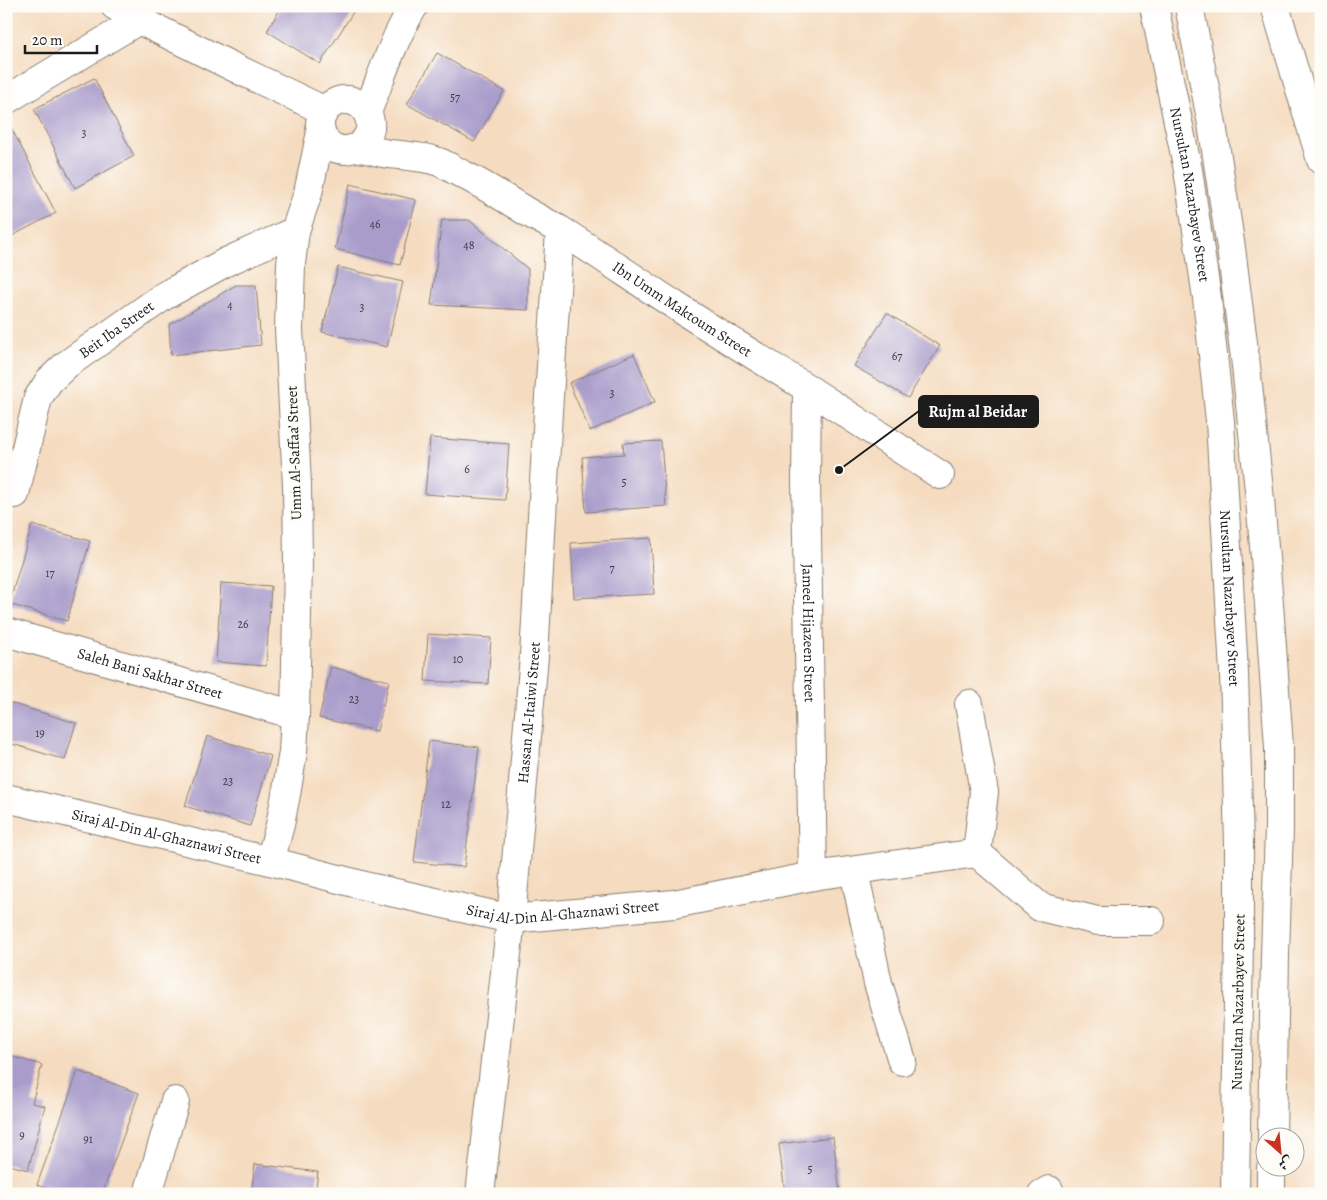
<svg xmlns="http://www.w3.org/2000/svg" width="1327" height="1200" font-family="Alegreya,Amiri,serif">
  <rect width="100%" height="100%" fill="#fdfcf7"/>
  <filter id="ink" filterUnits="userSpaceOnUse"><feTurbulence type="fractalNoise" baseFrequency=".02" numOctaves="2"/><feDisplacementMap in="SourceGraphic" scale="10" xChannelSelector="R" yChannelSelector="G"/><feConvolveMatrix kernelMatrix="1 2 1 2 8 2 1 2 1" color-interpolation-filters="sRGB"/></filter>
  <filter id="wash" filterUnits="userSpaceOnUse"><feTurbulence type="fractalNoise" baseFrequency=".0096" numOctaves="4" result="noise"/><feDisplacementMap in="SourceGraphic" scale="20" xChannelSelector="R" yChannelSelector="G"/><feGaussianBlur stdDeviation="1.12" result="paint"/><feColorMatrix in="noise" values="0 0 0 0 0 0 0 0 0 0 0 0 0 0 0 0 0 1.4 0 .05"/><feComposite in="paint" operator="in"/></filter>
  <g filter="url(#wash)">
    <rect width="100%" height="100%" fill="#f5dcc0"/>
    <g id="blocks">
      <!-- building -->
      <path fill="#a99ccb" d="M282,6H357L320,64L267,31Z
        M437,53L504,91L474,142L407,104Z
        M94,78L134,156L75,188L34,109Z
        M8,122L56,213L6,239V123Z
        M350,184L416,200L400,265L335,249Z
        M442,220H469L528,269V310L431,305Z
        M338,267L403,282L387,347L322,332Z
        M236,285H256L261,345L171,355L169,325Z
        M887,313L940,346L908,398L854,366Z
        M634,354L655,402L590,431L569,383Z
        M430,438L509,444L505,500L425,494Z
        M661,441L666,506L586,512L582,457L624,454L623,443Z
        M32,525L90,541L67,621L9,604Z
        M651,538L654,594L574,598L571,543Z
        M221,583L271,586L266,666L216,662Z
        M428,634L491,638L488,684L425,681Z
        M331,667L389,681L377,731L319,718Z
        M10,703L76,723L65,760L6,742V715Z
        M207,736L271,756L250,826L185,806Z
        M429,741L479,747L464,867L414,862Z
        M6,1055L42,1065L32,1103L45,1106L28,1170L6,1164Z
        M78,1071L139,1093L102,1194H62L37,1185Z
        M833,1137L840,1194H785L779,1144Z
        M255,1164L318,1172L315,1194H251Z"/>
    </g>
  </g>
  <g filter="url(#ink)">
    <use href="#blocks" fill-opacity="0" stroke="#887c6e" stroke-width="1"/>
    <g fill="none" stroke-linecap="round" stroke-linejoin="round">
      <!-- minor casing -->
      <g stroke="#887c6e" stroke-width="30">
        <g id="minor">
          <path d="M115,6L139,20L229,65L325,111"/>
          <path d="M1275,6L1321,160"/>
          <path d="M6,100L139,20"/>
          <path d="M367,112C382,76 393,39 414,6"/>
          <path id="s1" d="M357,148C387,126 360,89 334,103C326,107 321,114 320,123C319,137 330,150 345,150C349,150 353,148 357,148C368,148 379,153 390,154C407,156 423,156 439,162C447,165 454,170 462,174C484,185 505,198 527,212C538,218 549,224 560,230C599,254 637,281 676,306C719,334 763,361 807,388C852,417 896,446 940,475"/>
          <path id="s2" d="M807,389L806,481L813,876"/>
          <path id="s3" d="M15,494L38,398L49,381L66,365L164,296L226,262L295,231"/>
          <path id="s4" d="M6,632L295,715"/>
          <path id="s5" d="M6,798L270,861L373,888L511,919L674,904L813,876L977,853L984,792L969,704"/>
          <path d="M977,853L1040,907L1098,921H1151"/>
          <path d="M270,861L280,825L287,789L293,752L295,715L298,563L297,485L289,329L291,264L295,231L308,193L321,132"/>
          <path d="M854,871L878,983L902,1061"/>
          <path d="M148,1194L175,1101"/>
          <path id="s6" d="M480,1194L511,919L534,656L548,412L560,231"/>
          <path d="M1042,1194L1049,1190"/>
        </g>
      </g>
      <!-- major casing -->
      <g stroke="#887c6e" stroke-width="30">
        <g id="major">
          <path id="s7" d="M1154,6L1188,170L1207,298L1220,421L1234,673L1239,843V938L1235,1194"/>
          <path d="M1189,6L1212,124L1231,248L1246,366L1260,500L1269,604L1279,747V828L1275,955L1272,1138"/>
          <path d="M1271,1194V1168"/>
        </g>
      </g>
      <!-- minor -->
      <use href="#minor" stroke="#fff" stroke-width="28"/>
      <!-- major -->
      <use href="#major" stroke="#fff" stroke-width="28"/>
    </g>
  </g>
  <g text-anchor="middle" stroke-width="4.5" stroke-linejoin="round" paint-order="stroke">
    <!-- number labels -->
    <g font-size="12" fill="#3f3c48">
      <text x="455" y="101">57</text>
      <text x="84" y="137">3</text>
      <text x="375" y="228">46</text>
      <text x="469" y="249">48</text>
      <text x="230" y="309">4</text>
      <text x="362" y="311">3</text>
      <text x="897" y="360">67</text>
      <text x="612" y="397">3</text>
      <text x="467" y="473">6</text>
      <text x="624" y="486">5</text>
      <text x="612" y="572">7</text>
      <text x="50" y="577">17</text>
      <text x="243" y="628">26</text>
      <text x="458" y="663">10</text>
      <text x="354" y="703">23</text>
      <text x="40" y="737">19</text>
      <text x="228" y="785">23</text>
      <text x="446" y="808">12</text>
      <text x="22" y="1139">9</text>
      <text x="88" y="1143">91</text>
      <text x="810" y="1173">5</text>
    </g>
    <!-- street labels -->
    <g font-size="15" fill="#1c1c1c" stroke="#fdfcf7">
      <text dy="5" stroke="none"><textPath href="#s7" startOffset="192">Nursultan Nazarbayev Street</textPath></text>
      <text dy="5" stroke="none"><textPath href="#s1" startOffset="525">Ibn Umm Maktoum Street</textPath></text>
      <text dy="5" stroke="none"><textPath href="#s3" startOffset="204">Beit Iba Street</textPath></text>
      <text transform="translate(294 453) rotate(-92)" y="5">Umm Al-Saffaa’ Street</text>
      <text dy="5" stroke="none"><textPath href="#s7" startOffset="598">Nursultan Nazarbayev Street</textPath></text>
      <text dy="5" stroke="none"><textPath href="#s2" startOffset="244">Jameel Hijazeen Street</textPath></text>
      <text dy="5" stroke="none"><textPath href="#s4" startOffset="150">Saleh Bani Sakhar Street</textPath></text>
      <text dy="5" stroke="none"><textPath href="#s6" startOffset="484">Hassan Al-Itaiwi Street</textPath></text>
      <text dy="5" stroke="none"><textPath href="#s5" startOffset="165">Siraj Al-Din Al-Ghaznawi Street</textPath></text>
      <text dy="5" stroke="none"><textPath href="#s5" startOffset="571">Siraj Al-Din Al-Ghaznawi Street</textPath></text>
      <text transform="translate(1238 1002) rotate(-89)" y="5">Nursultan Nazarbayev Street</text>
    </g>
  </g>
  <!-- callouts -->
  <path fill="none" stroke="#1c1c1c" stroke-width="2" d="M839 470L919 411"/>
  <circle fill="#1c1c1c" stroke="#fdfcf7" stroke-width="2" cx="839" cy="470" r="5"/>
  <rect fill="#1c1c1c" stroke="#1c1c1c" stroke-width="2" x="919" y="396" width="119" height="31" rx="5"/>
  <g font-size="16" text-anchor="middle" font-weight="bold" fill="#fff">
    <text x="978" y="417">Rujm al Beidar</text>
  </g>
  <!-- margin -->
  <rect width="1327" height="1200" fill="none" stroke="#fdfcf7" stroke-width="25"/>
  <!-- north arrow -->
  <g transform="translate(1280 1152) rotate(153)"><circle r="24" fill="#fdfcf7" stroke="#a3a29f"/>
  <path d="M0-4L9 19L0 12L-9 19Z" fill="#c8321e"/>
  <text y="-8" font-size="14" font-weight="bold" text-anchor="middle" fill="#1c1c1c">ش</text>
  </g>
  <!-- scale -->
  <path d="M25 45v8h72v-8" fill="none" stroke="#1c1c1c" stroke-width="2.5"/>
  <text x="32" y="45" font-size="15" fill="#1c1c1c" stroke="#fdfcf7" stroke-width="4" paint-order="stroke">20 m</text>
</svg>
